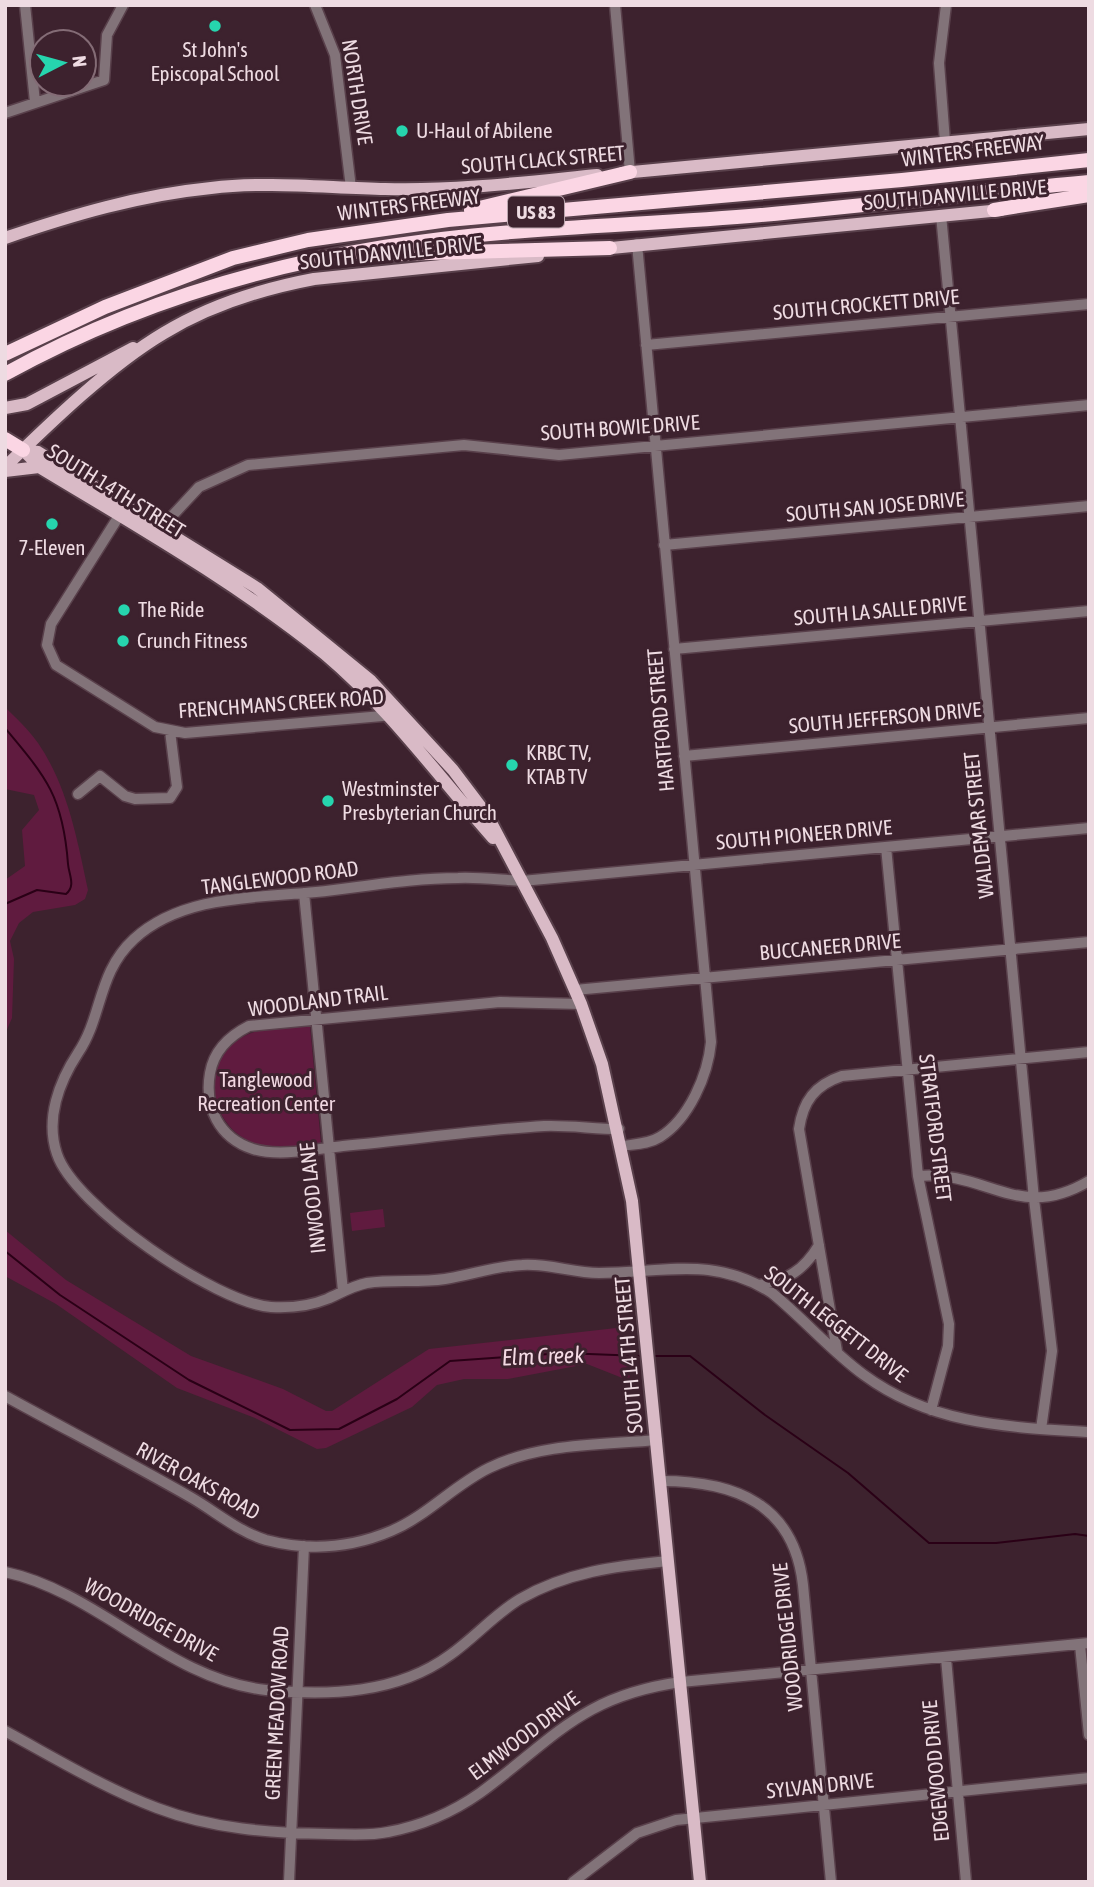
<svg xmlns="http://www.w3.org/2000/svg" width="1094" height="1887" font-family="'Asap Condensed',sans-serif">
  <rect width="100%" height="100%" fill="#3d222e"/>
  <!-- green -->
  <path fill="#601b3f" d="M5,707C16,718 29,730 38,743C68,787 77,839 88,890L85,899L75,905L33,912L19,923L10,941L14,959L12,1018L5,1034V880L25,866L22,830L39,810L34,795L5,789Z
    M310,1026L321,1143C301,1145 277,1151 257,1144C211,1130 197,1066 241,1038C260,1026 289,1028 310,1026Z
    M383,1209L385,1227L352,1231L350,1213Z
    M5,1230L66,1280L191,1356L283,1389L326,1411H332L429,1349L625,1327L630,1381L587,1364L508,1379H464L437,1385L412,1407L326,1448L317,1449L255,1418L177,1388L56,1304L5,1276Z"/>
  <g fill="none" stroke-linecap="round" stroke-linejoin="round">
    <!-- stream -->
    <path stroke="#2a0016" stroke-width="2" d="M5,728C47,778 63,797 68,864C69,875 76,886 66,894L37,890L5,904
      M5,1251L60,1295L189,1380L290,1430L339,1429L397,1399L450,1361L563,1353L641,1356
      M654,1356H690L765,1415L848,1473L929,1543H996L1075,1534L1089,1536"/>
    <!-- minor casing -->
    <g stroke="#59404b" stroke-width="13">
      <path id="minor" d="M25,5L35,102
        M315,5L335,55L351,188
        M615,5L630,172
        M5,113L104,80L107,35L123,5
        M945,142L939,63L946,5
        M941,215L1034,1199L1052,1351L1041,1429
        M646,345L1089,304
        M119,516L51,624L47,645L56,665L155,727L185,733L394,715
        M154,530L160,529L199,487L248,465L464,445L559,455L1089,405
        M664,545L1089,506
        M674,649L1089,611
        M684,756L1089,718
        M78,794L100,776L125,796L135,799L170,798L177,787L170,731
        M1089,828L522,881C501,880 479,877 458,878C411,878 363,887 316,892C255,898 182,895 134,939C97,973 103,1016 78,1053C59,1082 45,1119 57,1154C74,1206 216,1303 271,1307C289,1308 310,1306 327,1299C341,1293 352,1286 367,1283C392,1279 419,1283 445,1279C471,1275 495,1266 522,1265C548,1263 573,1273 599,1273C662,1273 714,1255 772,1293C804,1319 831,1351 864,1375C932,1425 1008,1427 1089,1432
        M886,847L918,1176L949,1324L948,1346L931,1410
        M304,893L343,1291
        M575,990L1089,942
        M581,1004L500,1002L249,1026C229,1036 214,1050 210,1073C204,1107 219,1138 253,1149C279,1157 315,1149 343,1146C410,1140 477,1130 544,1126C569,1125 594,1129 619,1129
        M622,1146C635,1144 649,1144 660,1137C689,1119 708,1075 711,1042L637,244
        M918,1176C988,1170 1018,1223 1089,1181
        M759,1285C788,1280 804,1270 819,1245
        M837,1351L799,1129C803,1101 815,1085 842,1076L1089,1052
        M5,1396C67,1430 131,1463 192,1498C216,1512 239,1532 266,1540C308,1551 351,1548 391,1531C427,1516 454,1485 489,1468C540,1443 601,1445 657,1440
        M661,1481C735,1481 794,1504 803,1585L831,1882
        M5,1572C99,1592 167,1679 266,1690C328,1696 397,1694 450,1655C474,1638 495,1614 520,1599C567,1572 616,1566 668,1561
        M1080,1645L1089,1735
        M946,1658L966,1882
        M5,1731C55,1758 104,1788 157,1808C212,1829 271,1833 329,1834C348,1834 369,1836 388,1832C420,1826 453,1812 480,1793C555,1738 581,1696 681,1682L1089,1643
        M289,1882L304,1546
        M573,1882L637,1833L676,1820L1089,1778"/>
    </g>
    <!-- major casing -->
    <g stroke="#59404b" stroke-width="16">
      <path id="major" d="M622,173L1089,129
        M5,238C72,215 140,195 211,188C269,181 327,188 385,189C456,191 527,182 597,175
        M601,249L1001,210
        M5,408L27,404L133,348
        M23,450L38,452L257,588L371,681L453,770L487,815L552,938L581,1004L602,1064L632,1201L700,1882
        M23,450L41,468C137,526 237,583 325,654C389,708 438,776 493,838
        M5,467C50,423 110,365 164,333C210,305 261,289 314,279L538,256
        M5,471L39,467"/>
    </g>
    <!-- highway casing -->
    <g stroke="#59404b" stroke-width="18">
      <path id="highway" d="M471,210L630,172
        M994,210L1089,195
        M394,254L610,248
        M5,354L105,307L233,258L308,240L448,220L902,180L1089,160
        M5,374C122,309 252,268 384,247C508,227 636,226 761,215C871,205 980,192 1089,182
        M5,439L23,450"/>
    </g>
    <!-- minor -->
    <use href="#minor" stroke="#827379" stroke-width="10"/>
    <!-- major -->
    <use href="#major" stroke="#d9bac6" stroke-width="12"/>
    <!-- highway -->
    <use href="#highway" stroke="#fbd6e4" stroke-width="14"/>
  </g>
  <!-- markers -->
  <g fill="#26d5ae" stroke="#3d222e" stroke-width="2.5">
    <circle cx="215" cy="26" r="7"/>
    <circle cx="402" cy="131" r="7"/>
    <circle cx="52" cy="524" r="7"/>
    <circle cx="124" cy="610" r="7"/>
    <circle cx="123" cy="641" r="7"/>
    <circle cx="512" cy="765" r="7"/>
    <circle cx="328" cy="801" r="7"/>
  </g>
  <g text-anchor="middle" stroke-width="6" stroke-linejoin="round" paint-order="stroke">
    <!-- shield labels -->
    <rect fill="#3d222e" stroke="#b9a4ac" stroke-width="2" x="508" y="196.5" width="56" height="31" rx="5"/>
    <g font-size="19" font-weight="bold" fill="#eedbe2">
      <text x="536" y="219">US 83</text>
    </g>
    <!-- poi labels -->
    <g font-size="21" fill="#eedbe2" stroke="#3d222e" text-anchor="start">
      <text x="215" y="57" text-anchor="middle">St John's<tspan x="215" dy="24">Episcopal School</tspan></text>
      <text x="416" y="138">U-Haul of Abilene</text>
      <text x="52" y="555" text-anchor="middle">7-Eleven</text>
      <text x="138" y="617">The Ride</text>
      <text x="137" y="648">Crunch Fitness</text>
      <text x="526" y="760">KRBC TV,<tspan x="526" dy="24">KTAB TV</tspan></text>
      <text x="342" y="796">Westminster<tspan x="342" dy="24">Presbyterian Church</tspan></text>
    </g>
    <!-- street labels -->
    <g font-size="21" fill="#eedbe2" stroke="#3d222e">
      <text transform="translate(357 92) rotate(81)" y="7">NORTH DRIVE</text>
      <text transform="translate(973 151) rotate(-7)" y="7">WINTERS FREEWAY</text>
      <text transform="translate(543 160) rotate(-5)" y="7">SOUTH CLACK STREET</text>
      <text transform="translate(955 195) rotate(-5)" y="7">SOUTH DANVILLE DRIVE</text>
      <text transform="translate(409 205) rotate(-7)" y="7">WINTERS FREEWAY</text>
      <text transform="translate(391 253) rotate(-6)" y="7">SOUTH DANVILLE DRIVE</text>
      <text transform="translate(866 305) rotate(-5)" y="7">SOUTH CROCKETT DRIVE</text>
      <text transform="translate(620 428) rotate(-4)" y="7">SOUTH BOWIE DRIVE</text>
      <text transform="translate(116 491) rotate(32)" y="7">SOUTH 14TH STREET</text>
      <text transform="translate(875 507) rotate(-5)" y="7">SOUTH SAN JOSE DRIVE</text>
      <text transform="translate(880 611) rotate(-5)" y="7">SOUTH LA SALLE DRIVE</text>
      <text transform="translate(281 704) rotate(-4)" y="7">FRENCHMANS CREEK ROAD</text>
      <text transform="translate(885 718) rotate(-5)" y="7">SOUTH JEFFERSON DRIVE</text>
      <text transform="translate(661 720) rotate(-95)" y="7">HARTFORD STREET</text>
      <text transform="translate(979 825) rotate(-96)" y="7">WALDEMAR STREET</text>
      <text transform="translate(804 835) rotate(-5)" y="7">SOUTH PIONEER DRIVE</text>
      <text transform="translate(280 878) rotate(-7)" y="7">TANGLEWOOD ROAD</text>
      <text transform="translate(830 947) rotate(-5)" y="7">BUCCANEER DRIVE</text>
      <text transform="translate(318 1001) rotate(-7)" y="7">WOODLAND TRAIL</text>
      <text transform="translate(935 1128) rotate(83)" y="7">STRATFORD STREET</text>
      <text transform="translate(313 1198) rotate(-96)" y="7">INWOOD LANE</text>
      <text transform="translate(836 1324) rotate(38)" y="7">SOUTH LEGGETT DRIVE</text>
      <text transform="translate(629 1355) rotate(-95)" y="7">SOUTH 14TH STREET</text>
      <text transform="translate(198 1481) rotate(29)" y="7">RIVER OAKS ROAD</text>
      <text transform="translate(151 1620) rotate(29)" y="7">WOODRIDGE DRIVE</text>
      <text transform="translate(788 1637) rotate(-96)" y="7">WOODRIDGE DRIVE</text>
      <text transform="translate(277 1713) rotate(-87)" y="7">GREEN MEADOW ROAD</text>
      <text transform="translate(524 1736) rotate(-37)" y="7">ELMWOOD DRIVE</text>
      <text transform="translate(936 1771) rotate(-95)" y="7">EDGEWOOD DRIVE</text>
      <text transform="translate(820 1786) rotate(-6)" y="7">SYLVAN DRIVE</text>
    </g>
    <!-- park labels -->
    <g font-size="21" fill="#f1d7e1" stroke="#3d222e">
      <text x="266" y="1087">Tanglewood<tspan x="266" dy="24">Recreation Center</tspan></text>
    </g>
    <!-- water labels -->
    <g font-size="23" font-style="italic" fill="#f4dae4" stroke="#3d222e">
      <text transform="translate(543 1356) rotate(-2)" y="8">Elm Creek</text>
    </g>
  </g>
  <!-- border -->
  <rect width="1094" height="1887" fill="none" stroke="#eedbe2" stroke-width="14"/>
  <!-- north arrow -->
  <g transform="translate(63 63) rotate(84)"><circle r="33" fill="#3d222e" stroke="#846c76" stroke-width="2"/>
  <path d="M0-5L12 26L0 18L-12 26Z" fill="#26d5ae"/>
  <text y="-10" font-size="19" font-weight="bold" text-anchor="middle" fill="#eedbe2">N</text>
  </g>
</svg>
